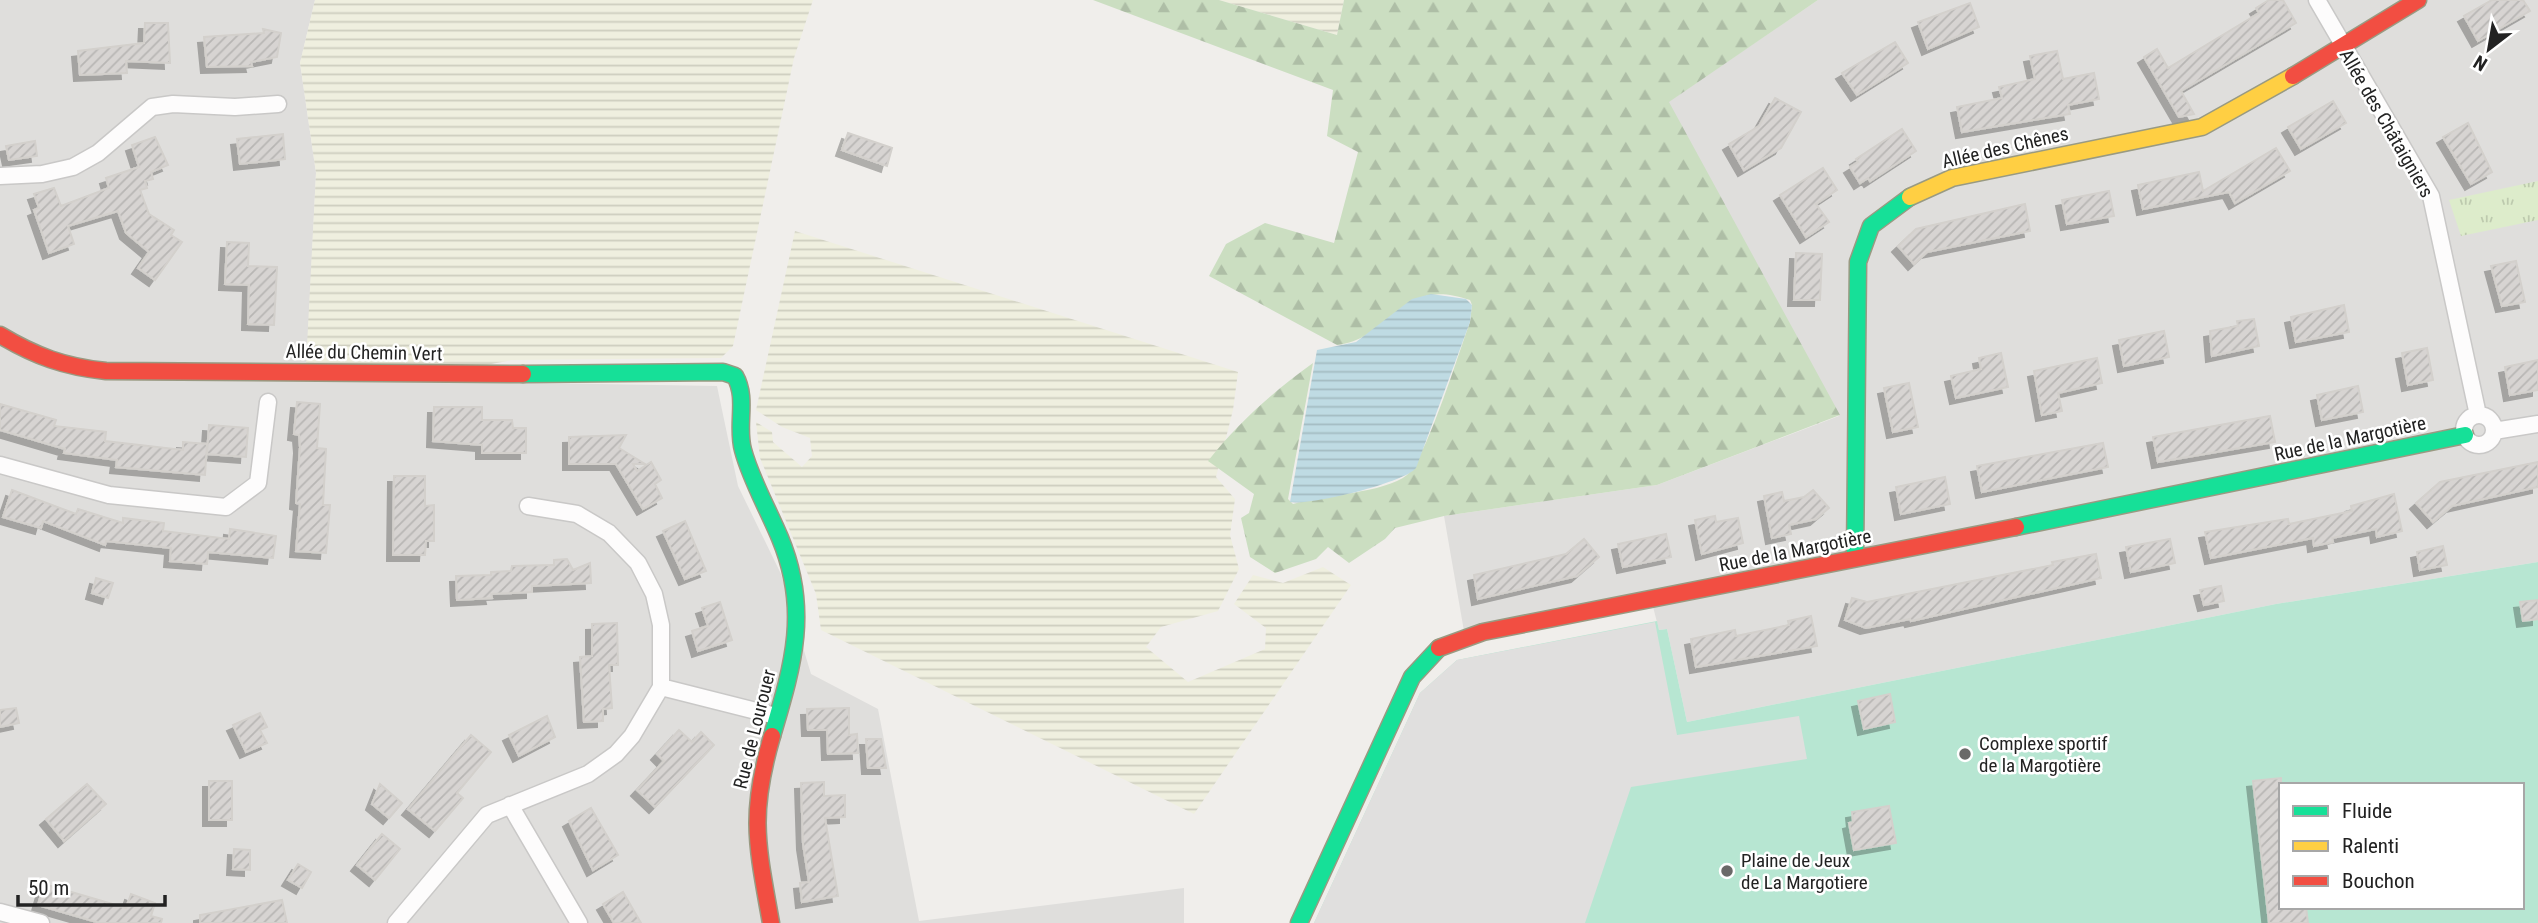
<svg xmlns="http://www.w3.org/2000/svg" width="2538" height="923" font-family="'Roboto Condensed',sans-serif">
  <defs>
    <pattern id="farmland-rules" width="6" height="5" patternUnits="userSpaceOnUse" patternTransform="scale(1.75)"><rect width="6" height="5" fill="#efefdf"/><path d="M0 2.5h6" fill="none" stroke="#cdcdbf"/></pattern>
    <pattern id="grass-tufts" width="24" height="20" patternUnits="userSpaceOnUse" patternTransform="scale(1.75)"><rect width="24" height="20" fill="#ddeccb"/><path d="M3 7l-1-3M5 7V3M7 7l1-3M15 17l-1-3M17 17v-4M19 17l1-3" fill="none" stroke="#bdcaae"/></pattern>
    <pattern id="forest-firs" width="22" height="20" patternUnits="userSpaceOnUse" patternTransform="scale(1.75)"><rect width="22" height="20" fill="#cbdec1"/><path d="M5 1l3.5 6h-7zM16 11l3.5 6h-7z" fill="#aebea6"/></pattern>
    <pattern id="water-rules" width="6" height="5" patternUnits="userSpaceOnUse" patternTransform="scale(1.75)"><rect width="6" height="5" fill="#bfdbe3"/><path d="M0 2.5h6" fill="none" stroke="#a4bcc2"/></pattern>
    <pattern id="building-hatch" width="6" height="6" patternUnits="userSpaceOnUse" patternTransform="scale(1.75)"><rect width="6" height="6" fill="#d7d4d2"/><path d="M-1 1l2-2M0 6l6-6M5 7l2-2" fill="none" stroke="#b8b6b4"/></pattern>
    <filter id="shadow"><feDropShadow dx="-6" dy="6" stdDeviation="0" flood-color="#0004"/></filter>
  </defs>
  <rect width="100%" height="100%" fill="#f0eeeb"/>
  <!-- residential -->
  <path fill="#dfdedc" d="M0,0H315L300,63L316,173L306,379L717,386L738,486L781,574L811,674L878,709L919,921L1184,888V923H0Z
    M1818,0H2538V562L2276,604L1687,722L1667,629L1659,630L1651,599L1465,637L1444,516L1657,485L1839,416L1668,102Z"/>
  <!-- farmland -->
  <path fill="url(#farmland-rules)" d="M315,0H813L794,58L733,346L721,358L512,360L470,368L306,365L316,173L300,63Z
    M1219,0H1344L1337,35Z
    M795,231L1238,372L1233,410L1216,477L1235,499L1230,535L1239,569L1218,611L1161,627L1146,647L1188,682L1265,649L1266,628L1234,604L1253,575L1283,583L1323,567L1351,585L1194,814L821,630L816,594L760,458L756,422L772,432L773,442L802,467L812,456L810,438L782,427L756,410Z"/>
  <!-- grass -->
  <path fill="url(#grass-tufts)" d="M2538,181V220L2461,236L2449,200Z"/>
  <!-- forest -->
  <path fill="url(#forest-firs)" d="M1093,0H1219L1337,35L1344,0H1818L1669,102L1840,415L1657,485L1444,516L1395,528L1385,539L1349,563L1328,547L1316,559L1275,573L1250,557L1241,518L1249,513L1254,494L1208,461C1239,422 1273,392 1313,363L1288,499L1293,504C1322,495 1385,493 1407,475C1426,459 1459,352 1470,322L1472,305L1470,300C1399,275 1394,338 1337,345L1209,276L1226,244L1265,223L1334,243L1358,152L1327,136L1333,90Z"/>
  <!-- pitch -->
  <path fill="#b7e6d2" fill-rule="evenodd" d="M2538,562V923H1314L1420,693L1457,660L1657,621L1659,630L1667,629L1687,722L2276,604ZM2281,785H2522V907H2281Z"/>
  <!-- parking -->
  <path fill="#e0dfde" d="M1655,622L1677,735L1799,716L1807,759L1631,787L1585,923H1314L1420,693L1457,660Z"/>
  <!-- water -->
  <path fill="url(#water-rules)" d="M1431,294L1466,299L1472,305L1470,322L1416,468C1404,483 1308,506 1290,502L1317,350L1356,342L1412,299Z"/>
  <!-- building -->
  <path fill="url(#building-hatch)" stroke="#d3d0cc" stroke-width="2" filter="url(#shadow)" d="M2269,0H2283L2296,23L2181,91L2194,114L2179,117L2144,57L2157,49L2168,68L2259,13L2256,8Z
    M2492,0H2523L2530,11L2478,41L2464,16Z
    M1970,3L1979,27L1928,49L1918,22Z
    M145,23H168L170,63L126,61L127,73L80,75L78,51L144,43Z
    M263,29L281,33L277,57L251,62L252,66L207,67L204,37L264,33Z
    M1895,42L1908,63L1857,95L1842,73Z
    M2057,51L2063,79L2094,73L2099,99L2068,105L2070,114L1962,132L1957,107L2002,98L1999,87L2035,79L2030,56Z
    M1775,98L1801,112L1781,148L1744,170L1729,144L1759,126Z
    M2333,101L2346,123L2301,149L2288,127Z
    M2468,123L2492,172L2471,184L2443,137Z
    M1902,129L1916,151L1870,181L1868,178L1860,183L1850,167L1858,162L1856,159Z
    M848,133L892,148L887,166L842,150Z
    M283,134L285,159L240,164L237,139Z
    M155,137L168,165L151,172L153,179L145,181L147,188L140,190L149,214L174,230L171,235L182,242L155,280L138,268L149,252L126,233L118,211L68,226L74,244L49,253L34,210L39,208L34,194L54,188L61,206L109,188L106,178L139,167L132,145Z
    M35,141L37,156L9,160L6,146Z
    M2276,148L2290,171L2235,203L2229,192L2143,209L2138,185L2199,172L2203,191Z
    M1823,168L1837,190L1816,204L1829,222L1806,237L1780,195Z
    M2109,191L2114,216L2067,224L2062,200Z
    M2025,204L2030,231L1927,252L1914,264L1898,246L1916,229Z
    M227,242L249,243L248,266L277,267L274,325L248,324L249,285L225,284Z
    M1796,253L1822,254L1820,300H1794Z
    M2516,261L2525,302L2502,306L2491,266Z
    M2344,305L2349,332L2296,342L2291,317Z
    M2254,319L2259,346L2212,356L2210,331L2238,326L2237,321Z
    M2164,331L2169,357L2124,366L2119,340Z
    M2427,348L2433,380L2408,385L2402,353Z
    M2001,353L2008,387L1956,398L1951,376L1981,369L1979,358Z
    M2097,358L2102,383L2058,393L2062,411L2042,415L2034,371Z
    M2538,360V390L2510,395L2505,367Z
    M1909,383L1918,427L1893,432L1884,388Z
    M2358,386L2363,412L2322,420L2317,395Z
    M297,402L320,404L317,448L326,449L323,505H330L326,553L296,551L300,504L296,503L300,447L299,435L294,434Z
    M0,404L56,420L54,426L106,432L105,441L183,450V442L207,444L205,475L116,467L117,460L64,453L65,449L0,430Z
    M434,407H482V420H512L513,428H526V453H482V445L433,441Z
    M2270,416L2275,442L2158,462L2153,437Z
    M209,425L248,428L246,457L207,454Z
    M626,435L619,448L645,464H633L637,471L651,462L661,480L655,484L662,498L643,509L616,464H569V437Z
    M2103,443L2108,467L1982,492L1977,466Z
    M2538,462V487L2452,506L2433,522L2416,503L2440,482Z
    M394,476H425V506L434,505V541H426L425,555H393Z
    M1945,477L1950,504L1901,514L1896,487Z
    M12,490L76,514L78,509L123,523V518L164,523L163,531L229,539L230,529L276,536L273,558L208,552L207,564L170,561L171,548L106,541L105,545L43,521L41,528L3,517Z
    M1813,490L1829,508L1816,519L1789,525L1791,534L1772,538L1764,496L1782,492L1784,501L1804,497Z
    M2394,494L2402,531L2377,537L2376,529L2332,538L2333,542L2314,546L2313,538L2211,558L2205,532L2288,519L2289,524L2352,511L2351,506Z
    M1715,516L1716,522L1738,518L1743,543L1702,554L1695,520Z
    M685,521L706,571L685,579L663,531Z
    M1666,534L1671,557L1623,567L1618,544Z
    M1584,539L1599,557L1577,576L1478,599L1474,575L1566,554Z
    M2170,539L2175,563L2131,572L2126,547Z
    M2443,546L2447,565L2420,570L2417,552Z
    M2096,554L2101,578L1911,621L1910,619L1866,628L1845,620L1852,598L1867,602L2053,565L2052,562Z
    M567,559L573,570L590,563L591,583L532,586V592L491,594L492,598L457,600L456,576L491,575V572L511,571L512,566L554,565V560Z
    M96,578L113,583L108,598L92,593Z
    M2221,586L2224,601L2204,605L2200,590Z
    M2538,600V619L2523,621L2520,602Z
    M720,602L732,640L698,651L692,631L708,626L702,608Z
    M1811,616L1817,646L1696,667L1691,639L1735,630L1736,636L1789,625L1788,621Z
    M617,623L618,665H609L612,708L603,709V721L584,722L580,657L592,656V624Z
    M1890,694L1895,722L1864,729L1858,701Z
    M16,708L19,723L0,727V710Z
    M849,708V735L857,734L858,753L828,754L827,730H808L807,709Z
    M260,713L267,727L260,730L267,743L246,752L233,725Z
    M547,716L555,737L519,756L509,735Z
    M679,730L692,742L701,732L714,745L655,807L637,790L664,761L657,754Z
    M471,735L491,752L457,793L463,798L435,831L408,809Z
    M866,739H881L886,768H868Z
    M2281,778V907H2306L2308,923H2269L2253,781Z
    M209,781H232V820H209Z
    M824,782V796L845,795V817L825,818L838,896L802,902L800,883L809,882L803,844L801,783Z
    M87,784L106,804L64,841L46,819Z
    M380,784L402,803L389,818L372,804Z
    M1889,806L1896,843L1854,850L1849,823L1853,822L1852,812Z
    M591,808L618,855L593,870L569,821Z
    M382,834L400,849L375,880L357,865Z
    M234,849L250,850V870L233,869Z
    M298,864L311,872L302,888L288,880Z
    M44,884L126,908L131,894L155,903L151,916L162,919L161,923H100L38,905Z
    M623,892L641,923H614L603,904Z
    M282,900L287,923H200V915Z"/>
  <g fill="none" stroke-linecap="round" stroke-linejoin="round">
    <!-- street casing -->
    <g stroke="#c9c8c7" stroke-width="19">
      <path id="street" d="M2317,0L2431,196L2478,415
        M0,176L42,174L73,167L98,153L152,107L173,104L235,107L278,104
        M2464 430a15 15 0 1 1 30 0a15 15 0 1 1-30 0Z
        M2494,431L2538,424
        M0,465L109,495L226,507L258,483L268,402
        M661,687L776,716
        M510,805L579,923
        M0,912L41,923
        M396,923L487,815L588,774L616,754L632,736L661,687V625L654,594L638,563L609,533L577,514L528,506"/>
    </g>
    <!-- fast casing -->
    <g stroke="#999a82" stroke-width="19">
      <path id="fast" d="M523,374L723,372L735,376C748,399 736,425 743,450C751,480 768,509 780,538C810,610 793,665 772,736
        M2016,527L2465,435
        M1855,558L1858,262L1871,226L1910,197
        M1299,923L1412,677L1439,648"/>
    </g>
    <!-- slow casing -->
    <g stroke="#999a82" stroke-width="19">
      <path id="slow" d="M1910,197L1952,178L2202,127L2293,76"/>
    </g>
    <!-- jam casing -->
    <g stroke="#999a82" stroke-width="19">
      <path id="jam" d="M2293,76L2418,0
        M0,335C35,356 65,367 106,371L523,374
        M1439,648L1483,632L2016,527
        M771,923C757,844 749,815 772,736"/>
    </g>
    <!-- street -->
    <use href="#street" stroke="#fdfcfc" stroke-width="16"/>
    <!-- fast -->
    <use href="#fast" stroke="#16e098" stroke-width="16"/>
    <!-- slow -->
    <use href="#slow" stroke="#ffcf43" stroke-width="16"/>
    <!-- jam -->
    <use href="#jam" stroke="#f24e42" stroke-width="16"/>
  </g>
  <!-- markers -->
  <g fill="#6a6968" stroke="#fff" stroke-width="2.5">
    <circle cx="1965" cy="754" r="7"/>
    <circle cx="1727" cy="871" r="7"/>
  </g>
  <g text-anchor="middle" stroke-width="5" stroke-linejoin="round" paint-order="stroke">
    <!-- street labels -->
    <g font-size="19" fill="#222" stroke="#fff">
      <text transform="translate(2387 123) rotate(60)" y="7">Allée des Châtaigniers</text>
      <text transform="translate(2005 147) rotate(-13)" y="7">Allée des Chênes</text>
      <text transform="translate(364 352) rotate(1)" y="7">Allée du Chemin Vert</text>
      <text transform="translate(2350 438) rotate(-12)" y="7">Rue de la Margotière</text>
      <text transform="translate(1795 550) rotate(-11)" y="7">Rue de la Margotière</text>
      <text transform="translate(754 729) rotate(-76)" y="7">Rue de Lourouer</text>
    </g>
    <!-- poi labels -->
    <g font-size="19" fill="#222" stroke="#fff" text-anchor="start">
      <text x="1979" y="750">Complexe sportif<tspan x="1979" dy="22">de la Margotière</tspan></text>
      <text x="1741" y="867">Plaine de Jeux<tspan x="1741" dy="22">de La Margotiere</tspan></text>
    </g>
  </g>
  <!-- legend -->
  <rect x="2279" y="783" width="245" height="126" fill="#ffffff" stroke="#a7a7a7" stroke-width="2"/>
  <rect x="2293" y="806" width="35" height="10" fill="#16e098" stroke="#a7a7a7" stroke-width="2"/>
  <text x="2342" y="818" font-size="21" fill="#222222">Fluide</text>
  <rect x="2293" y="841" width="35" height="10" fill="#ffcf43" stroke="#a7a7a7" stroke-width="2"/>
  <text x="2342" y="853" font-size="21" fill="#222222">Ralenti</text>
  <rect x="2293" y="876" width="35" height="10" fill="#f24e42" stroke="#a7a7a7" stroke-width="2"/>
  <text x="2342" y="888" font-size="21" fill="#222222">Bouchon</text>
  <!-- north arrow -->
  <g transform="translate(2489 49) rotate(211)" stroke="#ffffff" stroke-width="5" paint-order="stroke">
  <path d="M0-5L12 26L0 18L-12 26Z" fill="#222222"/>
  <text y="-10" font-size="19" font-weight="bold" text-anchor="middle" fill="#222222">N</text>
  </g>
  <!-- scale -->
  <path d="M18 895v10h147v-10" fill="none" stroke="#222222" stroke-width="3.5"/>
  <text x="28" y="895" font-size="21" fill="#222222" stroke="#ffffff" stroke-width="5" paint-order="stroke">50 m</text>
</svg>
